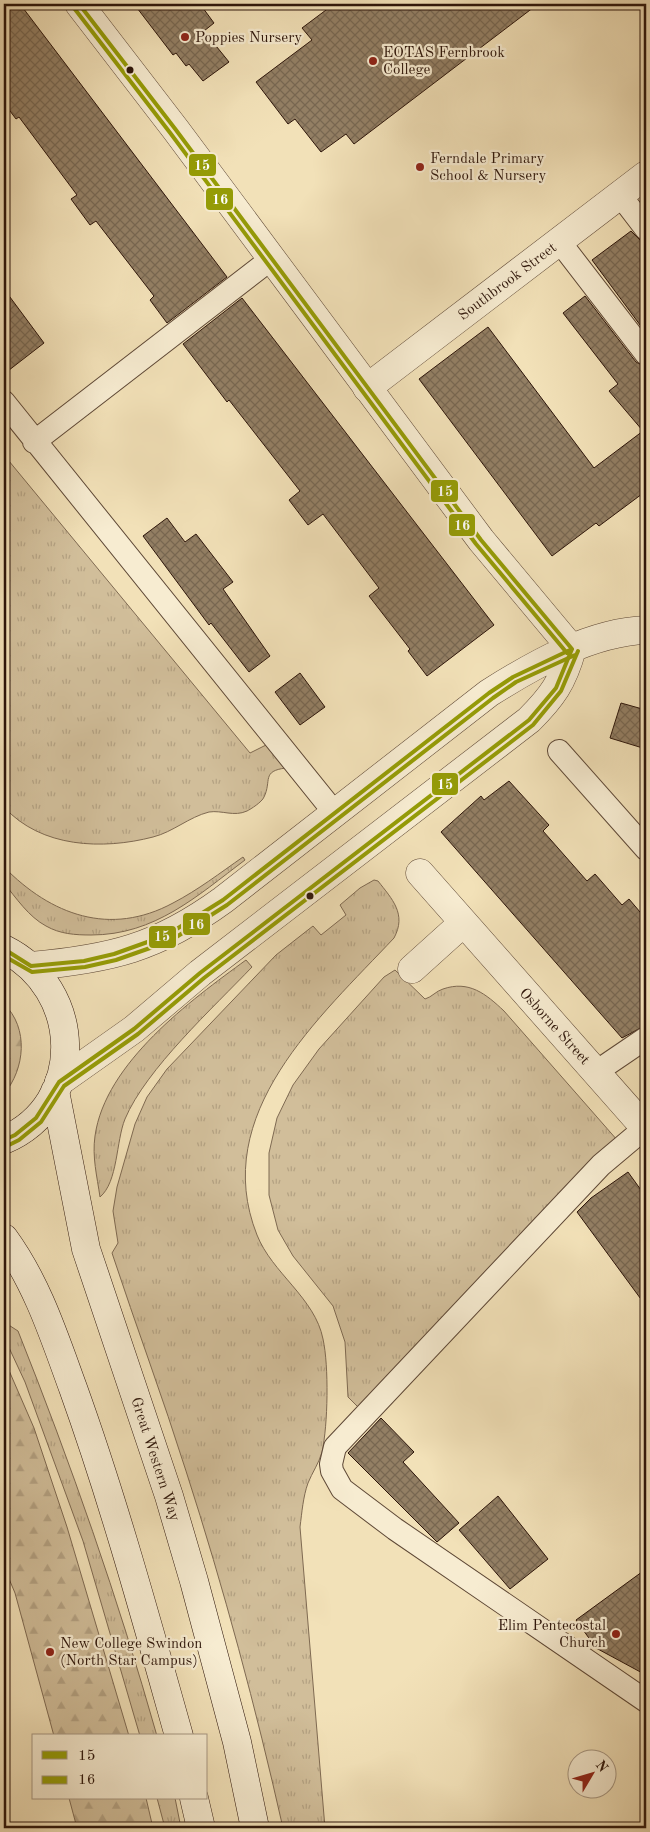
<svg xmlns="http://www.w3.org/2000/svg" width="650" height="1832" font-family="'Old Standard TT',serif">
  <defs>
    <pattern id="grass-tufts" width="24" height="20" patternUnits="userSpaceOnUse" patternTransform="scale(1.25)"><rect width="24" height="20" fill="#d1be9a"/><path d="M3 7l-1-3M5 7V3M7 7l1-3M15 17l-1-3M17 17v-4M19 17l1-3" fill="none" stroke="#b4a283"/></pattern>
    <pattern id="forest-firs" width="22" height="20" patternUnits="userSpaceOnUse" patternTransform="scale(1.25)"><rect width="22" height="20" fill="#d1be9a"/><path d="M5 1l3.5 6h-7zM16 11l3.5 6h-7z" fill="#b4a283"/></pattern>
    <pattern id="building-cross-hatch" width="8" height="8" patternUnits="userSpaceOnUse" patternTransform="scale(1.25)"><rect width="8" height="8" fill="#937f64"/><path d="M0 0l8 8M0 8l8-8" fill="none" stroke="#786751"/></pattern>
  </defs>
  <rect width="100%" height="100%" fill="#f2e1b8"/>
  <filter id="stains"><feTurbulence type="fractalNoise" baseFrequency=".004" numOctaves="4"/><feColorMatrix values="0 0 0 0 .2 0 0 0 0 .09 0 0 0 0 .02 0 0 0 .5 -.17"/></filter>
  <radialGradient id="worn" r=".72"><stop offset=".6" stop-color="#630" stop-opacity="0"/><stop offset="1" stop-color="#630" stop-opacity=".3"/></radialGradient>
  <!-- grass -->
  <path fill="url(#grass-tufts)" stroke="#7f6a52" d="M4,455L250,753L266,745L286,768C261,771 272,781 264,797C262,802 251,809 247,811C234,817 222,810 209,812C189,817 173,832 153,837C103,850 41,848 4,807Z
    M243,857L245,860C197,896 155,935 91,935C75,935 60,934 46,926C29,917 16,898 4,883V867C51,915 110,937 173,903C198,890 220,873 243,857Z
    M374,880L378,881C392,899 407,914 394,938C320,1017 209,1114 257,1235C272,1273 315,1298 323,1339C329,1366 328,1425 322,1452C319,1463 312,1473 308,1483C303,1497 302,1512 300,1527L325,1828H283C256,1708 224,1589 186,1471C163,1398 136,1326 112,1253L118,1243L113,1211L117,1187L135,1124L147,1097L167,1069L276,955L313,926L321,935L346,915L340,905L360,888Z
    M246,960L252,967C214,1007 146,1069 125,1119C116,1141 118,1182 100,1197C97,1176 92,1157 95,1136C105,1063 191,1000 246,960Z
    M395,970L425,999C432,997 436,991 443,989C469,980 486,994 504,1011L618,1141L361,1410L348,1397L345,1342L333,1306L293,1256L278,1230L269,1195V1153L277,1118L293,1085L319,1049L384,977Z
    M4,1322L18,1331C71,1464 118,1598 157,1736H140L83,1541L25,1382L4,1337Z
    M157,1798H175L181,1828H165Z"/>
  <!-- forest -->
  <path fill="url(#forest-firs)" stroke="#7f6a52" d="M4,1004C29,1028 25,1069 4,1094Z
    M4,1359L34,1428L67,1527L129,1736H54L15,1593L4,1567Z
    M69,1798H146L153,1828H77Z"/>
  <!-- building -->
  <path fill="url(#building-cross-hatch)" stroke="#2d150a" d="M4,4H20L227,277L167,323L150,300L154,296L96,221L90,225L71,199L77,195L19,117L16,119L4,103Z
    M134,4H200L214,23L204,31L229,62L203,81L189,64L186,66L176,53L173,55Z
    M334,4H538L354,144L346,134L321,152L295,119L288,124L256,82L312,40L302,28Z
    M631,231L641,241L646,242V333L592,260Z
    M4,289L44,343L4,374Z
    M585,296L636,362L646,367V491L599,526L596,523L552,556L419,379L488,327L594,468L643,431L609,391L618,384L563,313Z
    M242,298L494,625L427,676L408,651L410,649L369,596L379,588L323,514L308,525L289,500L300,491L229,400L227,402L183,344Z
    M167,518L185,542L196,534L233,582L223,589L270,656L249,672L211,623L209,625L143,536Z
    M300,673L325,707L300,725L275,692Z
    M621,703L646,710V749L610,738Z
    M509,781L549,825L543,831L587,881L595,874L622,905L629,899L646,919V1025L622,1038L441,832L481,796L484,800Z
    M628,1172L646,1197V1306L577,1212L591,1198Z
    M381,1418L414,1452L403,1462L459,1523L437,1542L348,1453Z
    M498,1496L548,1559L510,1589L459,1530Z
    M646,1569V1675L596,1648L576,1620Z"/>
  <g fill="none" stroke-linecap="round" stroke-linejoin="round">
    <!-- service casing -->
    <g stroke="#5e4836" stroke-width="24">
      <path id="service" d="M620,195L646,229
        M559,241L646,354
        M4,402L334,812
        M34,442L271,259
        M559,751L646,849
        M596,1072L646,1038
        M645,1128L601,1165L335,1447L331,1464L332,1471L342,1489L395,1529L646,1701"/>
    </g>
    <!-- minor casing -->
    <g stroke="#5e4836" stroke-width="29">
      <path id="minor" d="M367,388L646,175
        M420,873L646,1129
        M412,969L463,923"/>
    </g>
    <!-- tertiary casing -->
    <g stroke="#5e4836" stroke-width="29">
      <path id="tertiary" d="M79,4L176,130L481,540L572,649
        M31,966C110,959 157,948 223,900L489,693C535,664 591,632 646,630
        M59,1082L134,1029L200,973L529,720C552,697 563,682 572,649"/>
    </g>
    <!-- secondary casing -->
    <g stroke="#2d150a" stroke-width="29">
      <path id="secondary" d="M4,949C83,988 88,1104 4,1140
        M55,1091L86,1249L169,1496L194,1581L237,1742L255,1828
        M4,1238C37,1283 54,1336 73,1388C114,1502 146,1619 179,1736
        M194,1798L201,1828"/>
    </g>
    <!-- service -->
    <use href="#service" stroke="#f7ecd1" stroke-width="22"/>
    <!-- minor -->
    <use href="#minor" stroke="#f7ecd1" stroke-width="28"/>
    <!-- tertiary -->
    <use href="#tertiary" stroke="#f7ecd1" stroke-width="28"/>
    <!-- secondary -->
    <use href="#secondary" stroke="#f7ecd1" stroke-width="28"/>
    <!-- bus-1 casing -->
    <g stroke="#f7ecd1" stroke-width="8">
      <path id="bus-1" d="M79,4L176,130L481,540L572,649
        M4,949L31,966L84,961L114,954L167,935L223,900L489,693L513,677L572,649
        M4,1140L15,1135L36,1118L59,1082L134,1029L200,973L529,720L556,688L572,649"/>
    </g>
    <!-- bus-2 casing -->
    <g stroke="#f7ecd1" stroke-width="8">
      <path id="bus-2" d="M74,8L171,134L476,544L567,653
        M4,956L32,972L85,967L116,960L170,941L227,905L493,698L516,682L575,655
        M7,1146L19,1140L41,1122L64,1086L138,1034L204,978L533,725L561,691L578,651"/>
    </g>
    <!-- bus-1 -->
    <use href="#bus-1" stroke="#959c06" stroke-width="4"/>
    <!-- bus-2 -->
    <use href="#bus-2" stroke="#959c06" stroke-width="4"/>
  </g>
  <!-- markers -->
  <g fill="#8f2418" stroke="#f7ecd1" stroke-width="2">
    <circle cx="185" cy="37" r="5"/>
    <circle cx="373" cy="61" r="5"/>
    <circle cx="420" cy="167" r="5"/>
    <circle cx="616" cy="1634" r="5"/>
    <circle cx="50" cy="1652" r="5"/>
  </g>
  <g fill="#2d150a" stroke="#f7ecd1" stroke-width="2">
    <circle cx="130" cy="70" r="4.5"/>
    <circle cx="310" cy="896" r="4.5"/>
  </g>
  <g text-anchor="middle" stroke-width="4.5" stroke-linejoin="round" paint-order="stroke">
    <!-- poi labels -->
    <g font-size="15" fill="#2d150a" stroke="#f7ecd1" text-anchor="start">
      <text x="195" y="42">Poppies Nursery</text>
      <text x="383" y="57">EOTAS Fernbrook<tspan x="383" dy="17">College</tspan></text>
      <text x="430" y="163">Ferndale Primary<tspan x="430" dy="17">School &amp; Nursery</tspan></text>
      <text x="606" y="1630" text-anchor="end">Elim Pentecostal<tspan x="606" dy="17">Church</tspan></text>
      <text x="60" y="1648">New College Swindon<tspan x="60" dy="17">(North Star Campus)</tspan></text>
    </g>
    <!-- street labels -->
    <g font-size="15" fill="#2d150a" stroke="#f7ecd1">
      <text transform="translate(507 281) rotate(-37)" y="5">Southbrook Street</text>
      <text transform="translate(555 1026) rotate(48)" y="5">Osborne Street</text>
      <text transform="translate(156 1459) rotate(72)" y="5">Great Western Way</text>
    </g>
  </g>
  <g stroke="#f7ecd1" stroke-width="2">
    <rect x="188" y="153" width="29" height="24" rx="5" fill="#959c06"/>
    <rect x="205" y="187" width="29" height="24" rx="5" fill="#959c06"/>
    <rect x="430" y="479" width="29" height="24" rx="5" fill="#959c06"/>
    <rect x="448" y="513" width="28" height="24" rx="5" fill="#959c06"/>
    <rect x="431" y="772" width="28" height="24" rx="5" fill="#959c06"/>
    <rect x="182" y="912" width="29" height="24" rx="5" fill="#959c06"/>
    <rect x="148" y="925" width="29" height="24" rx="5" fill="#959c06"/>
  </g>
  <g font-size="14" text-anchor="middle" font-weight="bold" fill="#fff">
    <text x="202" y="170">15</text>
    <text x="220" y="204">16</text>
    <text x="445" y="496">15</text>
    <text x="462" y="530">16</text>
    <text x="445" y="789">15</text>
    <text x="196" y="929">16</text>
    <text x="162" y="941">15</text>
  </g>
  <!-- margin -->
  <rect width="650" height="1832" fill="none" stroke="#f2e1b8" stroke-width="20"/>
  <rect x="5" y="5" width="640" height="1822" fill="none" stroke="#2d150a" stroke-width="2.5"/>
  <rect x="10" y="10" width="630" height="1812" fill="none" stroke="#2d150a"/>
  <!-- legend -->
  <rect x="32" y="1734" width="175" height="65" fill="#f7ecd1" stroke="#a69681"/>
  <rect x="42" y="1751" width="25" height="8" fill="#959c06" stroke="#a69681"/>
  <text x="78" y="1760" font-size="15" fill="#2d150a">15</text>
  <rect x="42" y="1776" width="25" height="8" fill="#959c06" stroke="#a69681"/>
  <text x="78" y="1784" font-size="15" fill="#2d150a">16</text>
  <!-- north arrow -->
  <g transform="translate(592 1774) rotate(52)"><circle r="24" fill="#f7ecd1" stroke="#a69681"/>
  <path d="M0-4L9 19L0 12L-9 19Z" fill="#8f2418"/>
  <text y="-8" font-size="14" font-weight="bold" text-anchor="middle" fill="#2d150a">N</text>
  </g>
  <rect width="100%" height="100%" filter="url(#stains)"/>
  <rect width="100%" height="100%" fill="url(#worn)"/>
</svg>
